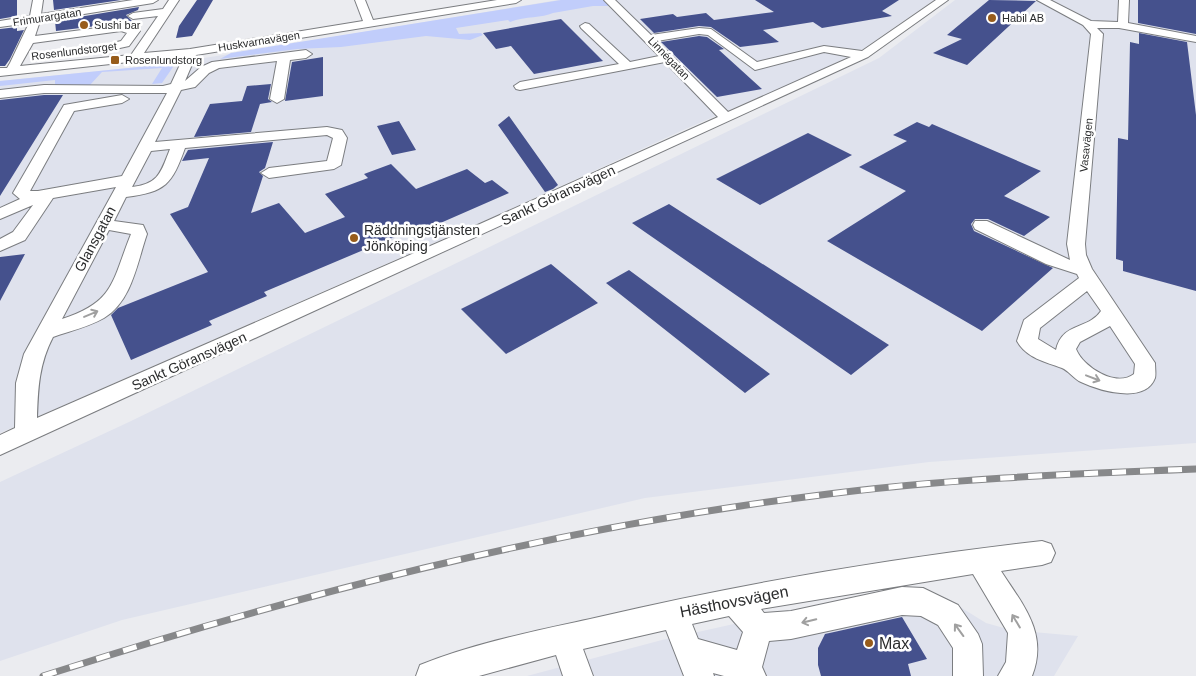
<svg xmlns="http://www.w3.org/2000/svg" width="1196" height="676" font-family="Helvetica,sans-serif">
  <rect width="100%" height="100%" fill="#ebecf0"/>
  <!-- built -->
  <path fill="#dfe2ed" d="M558,0H934L863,49L822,70L681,131L493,217L0,433V81L168,64Z
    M955,0H1196V443L929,462L645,498L122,620L0,661V482L129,422L879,58Z
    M918,592L952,602L986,623L1011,630L1078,636L1054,676H527L662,640L805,608Z"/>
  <!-- green -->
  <path fill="#c1cdfb" d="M561,0H603L609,6H593L553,13C542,18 526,16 510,22L508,20L456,28L459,34L481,33L483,35L470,40L426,36L341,47L297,49L220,59L231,53Z
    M168,64L173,67L162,83L152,84L162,68L102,72L90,85H55V80L0,86V81Z"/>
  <!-- building -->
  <path fill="#45518d" d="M0,0H17V16L0,19Z
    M53,0H121L54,10Z
    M197,0H213L192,36L176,38L179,26Z
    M755,0H899L882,11L892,16L822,28L813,22L763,30L779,42L740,47L711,27L699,26L654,33L640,19L673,14L677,17L706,13L714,20L774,12Z
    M989,0L1036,1L967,65L933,53L962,39L947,35Z
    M1138,0H1196V34L1138,23Z
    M139,7L138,10L126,15L132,21H136L135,24L121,23L56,31L55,21Z
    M561,19L603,61L534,74L511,46L496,49L483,33Z
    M17,27V31L24,30L10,59L5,66H0V29Z
    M1139,33L1187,42L1196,115V291L1123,271V261L1116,259L1118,138L1128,140L1130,42L1139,44Z
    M699,36L707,37L724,49L719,50L762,89L717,97L661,42Z
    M323,57V96L285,101L292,62Z
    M271,84L268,99L272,102L260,104L251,132L194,137L210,104L242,101L247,86Z
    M44,95H63L0,196V100Z
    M509,116L558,185L553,189L545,192L498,125Z
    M399,121L416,150L392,155L377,126Z
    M917,122L929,127L932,124L1041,171L1004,196L1050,217L1024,236L988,219H975L971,224L974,231L1053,268L982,331L827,241L906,191L859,167L907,141L893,135Z
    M808,133L852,155L760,205L716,179Z
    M273,142L265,168L259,172L263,176L251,213L279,203L305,233L345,217L325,194L368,178L364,174L391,164L416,189L467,169L485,183L492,180L509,193L429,228L425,224L264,292L267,296L209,321L212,325L131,360L111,315L118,308L208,272L170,214L188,207L209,158L182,161L188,150Z
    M669,204L889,345L851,375L632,223Z
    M25,254L0,301V257Z
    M551,264L598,303L506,354L461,309Z
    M629,270L770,374L745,393L606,283Z
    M902,617L927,659L908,664L911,676H821L818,665V648L825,634Z"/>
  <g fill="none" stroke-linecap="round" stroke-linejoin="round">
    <!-- minor casing -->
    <g stroke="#7b7d80" stroke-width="2">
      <path id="minor" d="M33,0H43L41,14L133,0H158L153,3L40,21L35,36L121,25L140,31L129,46L97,53L91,50L93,48L121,41L127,33L121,31L33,43L20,66L131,55L158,16L133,19L128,16L133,13L163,9L169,0H179L144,53L190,49L363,21L355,0H365L373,20L497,0H521L516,3L196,55L185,81L201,67L212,62L306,50L312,54L306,58L290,60L284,99L277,103L270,99L277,61L219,68L209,73L195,87L181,90L155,142L327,127L342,130L347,138L341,165L334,169L269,178L261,173L269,168L327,161L333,138L327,135L185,148C172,184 166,192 126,197L114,221L143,225L147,234C137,263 132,301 104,318C88,327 70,331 53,337C39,364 38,388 37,418L453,236L718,117L665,62L520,90L516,89L514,86L520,82L619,64L581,28L580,26L585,23L589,24L630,62L659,56L604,0H615L651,35L699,28L711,29L757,62L824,46L862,51L936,0H948L868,57L0,455V435L15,428L16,383L24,354L116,187L53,198L25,240L0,251V239L13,232L33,205L0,219V208L20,199L13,193L64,105L122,95L129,99L122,103L74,111L30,191H38L122,176L167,93H44L0,98V90L44,85L163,86L171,84L184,56L0,76V68H7L10,63L29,23L0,27V21L30,16ZM699,34L708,35L755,70L824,52L851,57L728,112L657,41ZM170,149C161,172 159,184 132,187L151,151ZM109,230L131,234C112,281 115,302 62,319Z
        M1037,0H1050L1091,21L1118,22L1119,0H1129L1128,23L1196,36V42L1119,28H1097L1103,34L1085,244L1086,255L1092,269L1155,363C1155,368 1156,374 1155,378C1145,405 1098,390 1081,382C1074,379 1069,371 1062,368C1046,362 1026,358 1017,341L1024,320L1079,278L1077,274L1046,264L975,229L973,225L975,221H987L1070,260L1067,244L1091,34L1083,25ZM1087,291L1101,311C1088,330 1062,322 1056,350L1038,339L1040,328ZM1110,326L1135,364L1134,374C1116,388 1083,367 1076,349L1080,342Z
        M1042,541L1051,544L1055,553L1051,562L1042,565L1001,571C1022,604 1049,633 1032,676H998L1006,662L1008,633L973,574L761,609L764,613L791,611L902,587L923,588L958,605L978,634L982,644L983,676H953V648L938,625L921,616L902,615L791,639L769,641L762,667L766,676H724L713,673L714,676H684L666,630L583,649L593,676H563L556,655L479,676H416L420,665C477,642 540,630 599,617C745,583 893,558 1042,541ZM729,616L743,632L737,650L698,639L692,624Z"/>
    </g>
    <!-- minor -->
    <use href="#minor" fill="#fff" fill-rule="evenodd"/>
    <!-- rail casing -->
    <g stroke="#87888a" stroke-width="7">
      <path id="rail" d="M43,676C295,595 550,529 813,496C940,479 1068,474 1196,469"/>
    </g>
    <!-- rail -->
    <use href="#rail" stroke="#fff" stroke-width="5" stroke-dasharray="14" stroke-linecap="butt"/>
  </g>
  <!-- one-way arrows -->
  <defs><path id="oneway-shaft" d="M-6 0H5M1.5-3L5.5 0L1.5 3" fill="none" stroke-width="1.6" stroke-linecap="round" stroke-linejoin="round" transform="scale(1.25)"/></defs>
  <g stroke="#a0a0a0">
    <use href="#oneway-shaft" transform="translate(91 314) rotate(-23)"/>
    <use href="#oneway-shaft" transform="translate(1093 378) rotate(21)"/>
    <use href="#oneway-shaft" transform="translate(809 621) rotate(166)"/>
    <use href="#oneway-shaft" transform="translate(1016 621) rotate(-121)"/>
    <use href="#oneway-shaft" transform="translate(959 630) rotate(-126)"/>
  </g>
  <!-- markers -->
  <g fill="#975c1b" stroke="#fff" stroke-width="2">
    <circle cx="992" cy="18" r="5"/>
    <circle cx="84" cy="25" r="5"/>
    <rect x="110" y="55" width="10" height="10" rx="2.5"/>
    <circle cx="354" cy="238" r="5"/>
    <circle cx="869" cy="643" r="5"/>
  </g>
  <g text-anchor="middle" stroke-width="5" stroke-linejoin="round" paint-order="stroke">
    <!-- far-street labels -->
    <g font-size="11" fill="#2b2c2d" stroke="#fff">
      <text transform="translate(47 17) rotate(-9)" y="4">Frimurargatan</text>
      <text transform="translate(259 41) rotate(-9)" y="4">Huskvarnavägen</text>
      <text transform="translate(74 51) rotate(-7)" y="4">Rosenlundstorget</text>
      <text transform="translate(669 58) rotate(46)" y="4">Linnégatan</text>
      <text transform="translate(1086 145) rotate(-84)" y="4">Vasavägen</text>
    </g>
    <!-- far-poi labels -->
    <g font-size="11" fill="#2b2c2d" stroke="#fff" text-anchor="start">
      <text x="1002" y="22">Habil AB</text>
      <text x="94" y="29">Sushi bar</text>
      <text x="125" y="64">Rosenlundstorg</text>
    </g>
    <!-- street labels -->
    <g font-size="14" fill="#2b2c2d" stroke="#fff">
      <text transform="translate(558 195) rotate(-25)" y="5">Sankt Göransvägen</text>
      <text transform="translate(95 239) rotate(-62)" y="5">Glansgatan</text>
      <text transform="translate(189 361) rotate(-24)" y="5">Sankt Göransvägen</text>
    </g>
    <!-- poi labels -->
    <g font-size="14" fill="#2b2c2d" stroke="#fff" text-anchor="start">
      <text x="364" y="235">Räddningstjänsten<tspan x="364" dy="16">Jönköping</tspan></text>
    </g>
    <!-- near-street labels -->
    <g font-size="16" fill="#2b2c2d" stroke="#fff">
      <text transform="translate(734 601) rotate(-11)" y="6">Hästhovsvägen</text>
    </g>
    <!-- near-poi labels -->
    <g font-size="16" fill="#2b2c2d" stroke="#fff" text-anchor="start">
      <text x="879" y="649">Max</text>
    </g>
  </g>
</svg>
